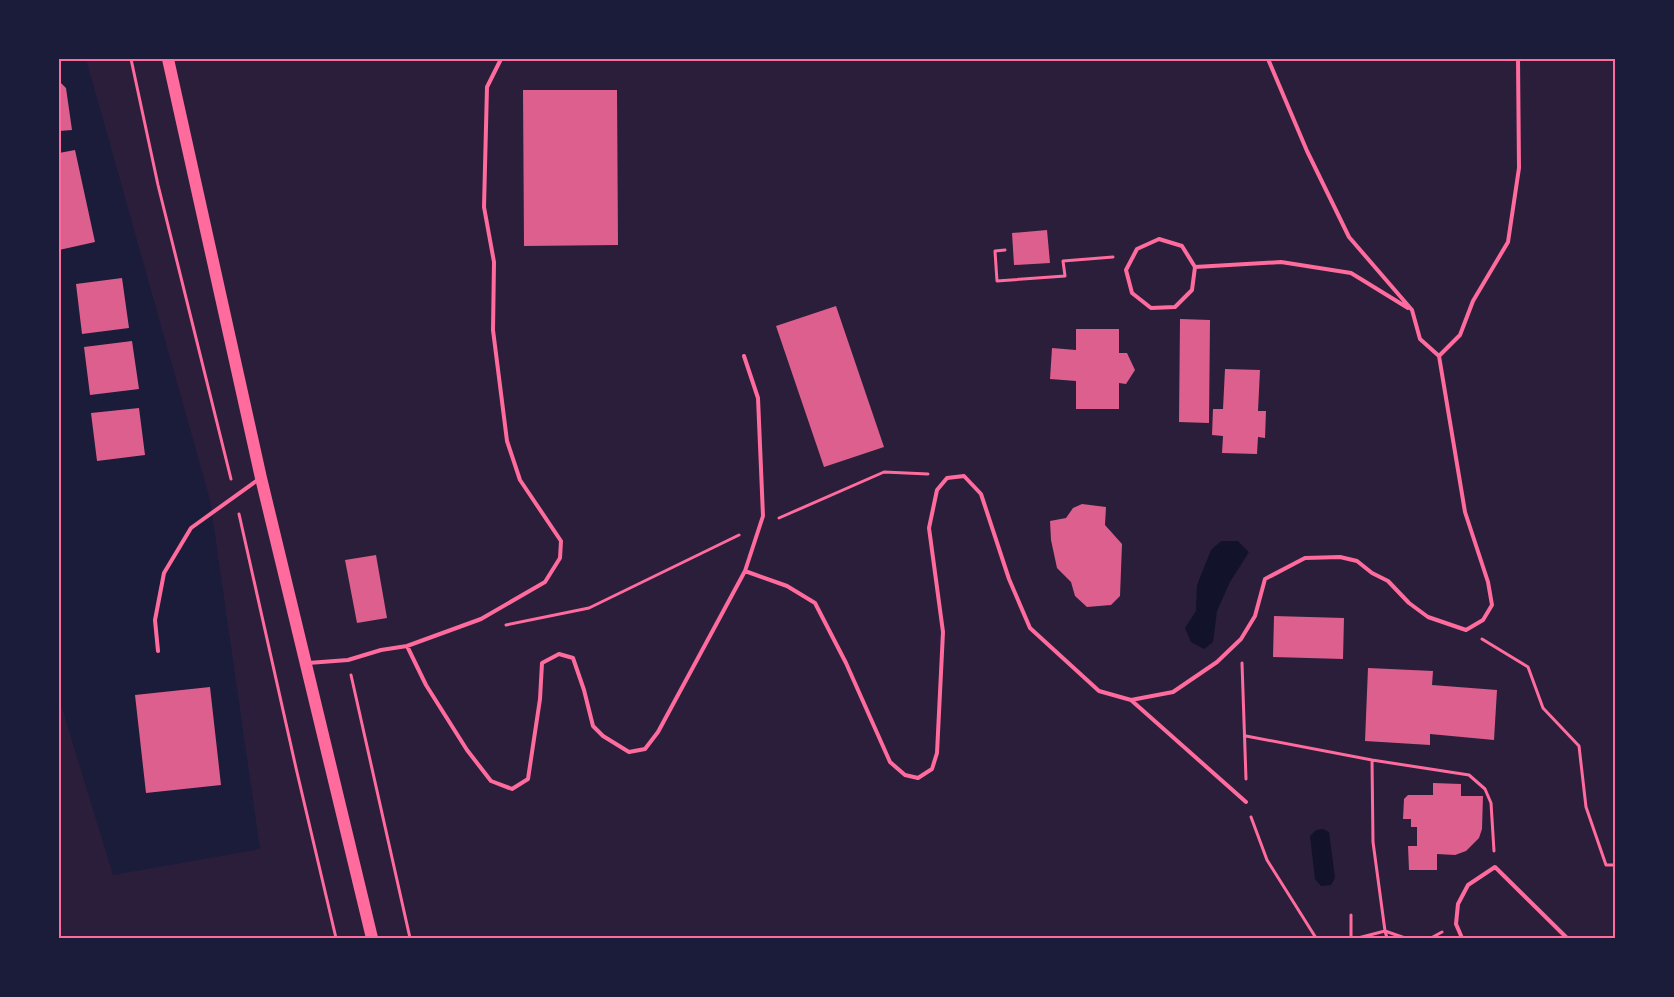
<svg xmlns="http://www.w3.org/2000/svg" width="1674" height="997" font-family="'Fira Sans',sans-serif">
  <rect width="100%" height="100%" fill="#1b1b3a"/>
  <!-- green -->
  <path fill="#2a1e3b" d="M86,59H1615V938H59V698L113,875L260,849L210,500Z"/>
  <!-- water -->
  <path fill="#12122b" d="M1221,541H1238L1249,552L1230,582L1217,611L1213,642L1204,649L1191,642L1185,628L1196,611L1197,585L1211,550Z
    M1323,829L1329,832L1335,878L1331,885L1321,886L1315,879L1310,836L1316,830Z"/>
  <!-- building -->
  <path fill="#dd5f8e" d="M59,81L66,88L72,130L59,131Z
    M523,90H617L618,245L524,246Z
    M75,150L95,242L59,250V153Z
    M1047,230L1050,263L1014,265L1012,233Z
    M122,278L129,328L82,334L76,284Z
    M836,306L884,447L824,467L776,326Z
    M1180,319L1210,320L1209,423L1179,422Z
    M1076,329H1119V353H1127L1135,370L1126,384L1119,383V409H1076V381L1050,379L1052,348L1076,350Z
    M132,341L139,389L90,395L84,347Z
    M1225,369L1260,370L1258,411H1266L1265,438L1258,437L1257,454L1222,453L1223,436L1212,435L1213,409H1223Z
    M139,408L145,455L97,461L91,413Z
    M1082,504L1106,507L1105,525L1122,544L1120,596L1111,605L1087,607L1075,596L1071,582L1057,568L1051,540L1050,521L1066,518L1073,508Z
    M376,555L387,618L357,623L345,560Z
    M1274,616L1344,618L1343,659L1273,657Z
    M1368,668L1433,671L1432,685L1497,690L1494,740L1430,734V745L1365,741Z
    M210,687L221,785L146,793L135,695Z
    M1433,783L1461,784V796H1483L1482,829L1479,838L1466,851L1455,855L1437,854V870H1409L1408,846H1417V827H1411V819H1403L1404,799L1408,795H1433Z"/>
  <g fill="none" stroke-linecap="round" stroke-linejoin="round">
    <!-- path -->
    <path stroke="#ff6b9d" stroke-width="3" d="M131,59L158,185L231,479
      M1005,250L995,251L997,281L1065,276L1063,261L1113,257
      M239,514L296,768L336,938
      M779,518L884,472L928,474
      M506,625L589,608L739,535
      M1482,639L1528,667L1543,708L1579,746L1586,807L1606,865H1615
      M1242,663L1246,779
      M351,675L410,938
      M1246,736L1372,760L1469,775L1485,789L1491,803L1494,851
      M1372,760L1373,842L1385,931L1387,938
      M1251,817L1267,860L1316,938
      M1351,915V938
      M1358,938L1385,931L1405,938
      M1431,938L1442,932"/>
    <!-- service -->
    <path stroke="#ff6b9d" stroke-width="4" d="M1268,59L1307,151L1349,237L1412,310L1420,339L1439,356
      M1159,239L1182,246L1195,267L1192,290L1175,307L1151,308L1132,293L1126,270L1137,249Z
      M1195,267L1281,262L1351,273L1408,308
      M744,356L758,398L763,516L745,571
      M407,646L426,685L467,750L491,781L512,789L528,779L540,699L542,663L559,654L573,658L584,690L593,726L603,736L629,752L645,749L658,732L745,571L787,586L815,603L846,663L890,762L905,775L918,778L932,769L937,753L943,632L929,528L937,490L947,478L964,476L981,494L1009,579L1030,628L1099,691L1131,700L1173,692L1217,662L1241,639L1255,616L1265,579L1305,558L1340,557L1357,561L1372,573L1388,581L1409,603L1428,617L1466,630L1483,620L1492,605L1488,582L1465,512L1439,356L1460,335L1473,301L1508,242L1519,168L1518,59
      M158,651L155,620L164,573L191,528L259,479
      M308,663L348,660L381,650L407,646L481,619L545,582L560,558L561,541L520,480L507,441L493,330L494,262L484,207L487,87L501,59
      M1131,700L1246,802
      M1462,938L1456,924L1458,904L1468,885L1495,867L1567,938"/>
    <!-- primary -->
    <path stroke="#ff6b9d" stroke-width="12" d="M168,59L261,478L372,938"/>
  </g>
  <!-- border -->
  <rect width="1674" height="997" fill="none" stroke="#1b1b3a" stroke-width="120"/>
  <rect x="60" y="60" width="1554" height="877" fill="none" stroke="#ff6b9d" stroke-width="2"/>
</svg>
